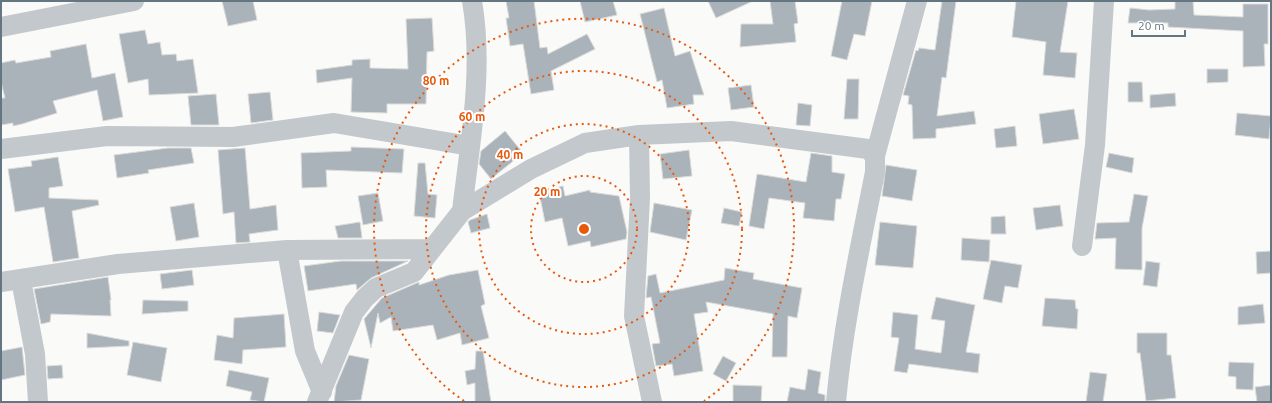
<svg xmlns="http://www.w3.org/2000/svg" width="1272" height="403" font-family="Ubuntu,sans-serif">
  <rect width="100%" height="100%" fill="#fafaf8"/>
  <!-- building -->
  <path fill="#aab3b9" stroke="#dcdcda" d="M222,1H253L257,20L228,26Z
    M506,1H534L540,48L547,47L548,54L587,34L595,49L551,71L554,90L531,94L523,44L510,46L506,18H509Z
    M580,1H613L617,15L585,22Z
    M708,1H753L716,18Z
    M770,1H795L798,23L794,24L796,42L740,47L741,24H773Z
    M842,1H872L865,36L854,34L847,60L831,56Z
    M942,1H956L946,78L942,77L937,116L974,111L976,124L936,129V138L913,139L912,105L908,104L909,96L903,95L916,50L918,51L919,48L935,50Z
    M1016,1H1068L1060,52L1077,53L1075,78L1043,75L1046,42L1012,37Z
    M1175,1H1193L1194,15L1243,17V4H1268V44H1264L1265,66L1243,67V31L1168,27V23H1128L1130,8L1149,10L1175,9Z
    M664,8L675,56L690,51L704,95H693L694,104L667,108L662,80L657,82L640,14Z
    M432,18L434,51L427,52L426,104H387V113L351,112L352,78L317,83L316,70L352,65V60L370,59V68L408,69L406,19Z
    M145,30L148,44L160,42L162,55L176,54L177,61L193,59L198,93L149,95L148,79L128,83L119,34Z
    M86,44L92,78L115,73L123,117L103,121L97,90L53,101L57,113L22,124L13,126V123L1,125V98H5L1,82V63L15,60L16,63L51,57L50,51Z
    M1207,69H1228V82L1207,83Z
    M847,79H859L858,119H844Z
    M1128,82H1142L1143,102H1128Z
    M751,85L754,107L731,110L728,88Z
    M270,92L273,120L251,123L248,94Z
    M1175,93L1176,106L1150,108V95Z
    M216,94L219,125H191L188,96Z
    M798,103L812,105L810,126L796,125Z
    M1074,109L1079,139L1043,144L1039,114Z
    M1237,113L1271,116L1269,139L1235,135Z
    M1015,126L1017,146L996,148L994,129Z
    M505,131L523,153L491,179L479,164L481,151Z
    M351,147L404,149L402,173L326,170L327,187L302,188L301,153L351,151Z
    M168,148H191L194,163L148,170L149,173L117,178L114,155Z
    M245,148L250,209L276,205L278,230L249,234L250,242L236,243L234,212L223,214L218,150Z
    M689,150L692,176L663,179L660,154Z
    M811,153L832,156V172L845,174L841,199H836L834,221L803,218L805,203L769,198L764,229L749,226L757,174L806,182Z
    M1109,153L1134,158L1132,173L1106,167Z
    M58,157L63,186L49,188V198L98,200L99,205L72,211L79,258L53,262L44,207L15,212L8,169L32,166L31,161Z
    M418,163H425L428,194L437,195L435,218L414,216Z
    M886,165L917,170L912,201L882,196Z
    M563,186L565,196L590,190V192L619,196L627,232L626,239L591,247L590,241L568,246L562,218L545,222L539,192Z
    M378,193L383,221L363,225L358,196Z
    M1134,194L1148,196L1142,228V270L1115,269L1116,238L1095,239L1097,223L1129,222Z
    M194,203L199,237L176,241L170,207Z
    M654,203L692,210L686,240L650,232Z
    M1060,205L1063,226L1036,230L1033,208Z
    M724,208L742,212L739,226L721,223Z
    M487,214L490,228L471,233L468,222L470,220Z
    M1005,216L1006,234H991V217Z
    M360,222L362,238H338L335,226Z
    M880,222L917,226L913,268L875,265Z
    M962,238L990,240L989,262L961,260Z
    M1271,251V273L1257,274L1256,252Z
    M991,260L1022,265L1018,288L1005,286L1002,303L983,299Z
    M341,261H408L371,278L357,290L356,284L308,291L304,266Z
    M1146,261L1160,263L1157,287L1143,285Z
    M725,268L754,273L753,279L802,288L797,318L788,316L787,357H772L773,314L706,302L708,312L694,314L703,371L674,376L672,364L656,366L652,344L660,343L651,297L646,298L648,276L656,274L660,293L724,280Z
    M192,270L194,285L162,289L160,274Z
    M478,270L485,304L481,306L489,338L462,345L460,333L437,340L433,325L393,331L391,317L380,323L378,313L371,348L364,319L382,298L419,282V285L449,275Z
    M108,277L111,300H110L111,316L51,314L50,322L41,324L34,289Z
    M936,297L975,305L966,352L980,354L978,373L909,364L907,373L894,371L899,338L891,337L893,312L918,315L915,349L941,353L945,321L931,319Z
    M1045,298L1075,300L1076,309H1078L1077,329L1042,326Z
    M143,300L188,301V311L142,314Z
    M1263,304L1265,323L1238,325V307Z
    M319,312L340,315L333,333L317,331Z
    M284,314L286,347L243,350L242,364L214,360L217,335L233,338L234,318Z
    M87,333L129,341V346L87,348Z
    M1137,333H1167V355H1171L1176,398L1146,401L1140,353H1137Z
    M133,342L167,348L161,382L127,375Z
    M22,347L25,375L1,380V351Z
    M476,351H483L491,402H475V383L467,385L465,371L475,369Z
    M349,355L369,359L361,400L334,402L336,386Z
    M723,356L736,363L726,381L713,374Z
    M1229,362L1254,363L1253,390L1236,389V377L1228,376Z
    M62,365L63,378L48,379L47,366Z
    M808,369L821,372L818,393L825,395V402H787L790,387L805,390Z
    M229,370L269,378L264,402L250,400L252,392L226,386Z
    M1090,372L1107,374L1103,402H1086Z
    M733,385L762,386L761,402H733Z
    M1271,385V402H1257L1255,387Z"/>
  <g fill="none" stroke-linecap="round" stroke-linejoin="round">
    <!-- minor -->
    <path stroke="#c3c8cc" stroke-width="20" d="M1,27L134,1
      M639,135L640,198L634,316L652,402
      M1,149L107,136L233,137L334,123L470,146
      M462,211C470,142 484,70 472,1
      M1082,246L1095,145L1104,1
      M287,250L305,351L322,392
      M21,280L35,354L38,402
      M1,282L118,264L287,250L431,249
      M317,402L354,312L365,298L376,288L414,272L462,211L531,169L585,143L639,135L731,131L868,149L875,156
      M836,402C843,325 860,248 875,172V156L917,1"/>
  </g>
  <!-- distance rings -->
  <g fill="none" stroke="#e8590c" stroke-width="2" stroke-dasharray="2 4">
    <circle cx="584" cy="229" r="53"/>
    <circle cx="584" cy="229" r="105"/>
    <circle cx="584" cy="229" r="158"/>
    <path d="M464 401A210 210 0 1 1 704 401"/>
  </g>
  <circle cx="584" cy="229" r="6" fill="#e8590c" stroke="#fff" stroke-width="2"/>
  <g font-size="12" text-anchor="middle" font-weight="bold" fill="#e8590c" stroke="#fff" stroke-width="4" stroke-linejoin="round" paint-order="stroke">
    <text x="436" y="85">80 m</text>
    <text x="472" y="121">60 m</text>
    <text x="510" y="159">40 m</text>
    <text x="547" y="196">20 m</text>
  </g>
  <!-- border -->
  <rect width="1272" height="403" fill="none" stroke="#657683" stroke-width="4"/>
  <!-- scale -->
  <path d="M1132 30v6h53v-6" fill="none" stroke="#657683" stroke-width="2"/>
  <text x="1138" y="30" font-size="12" fill="#657683" stroke="#ffffff" stroke-width="3" paint-order="stroke">20 m</text>
</svg>
